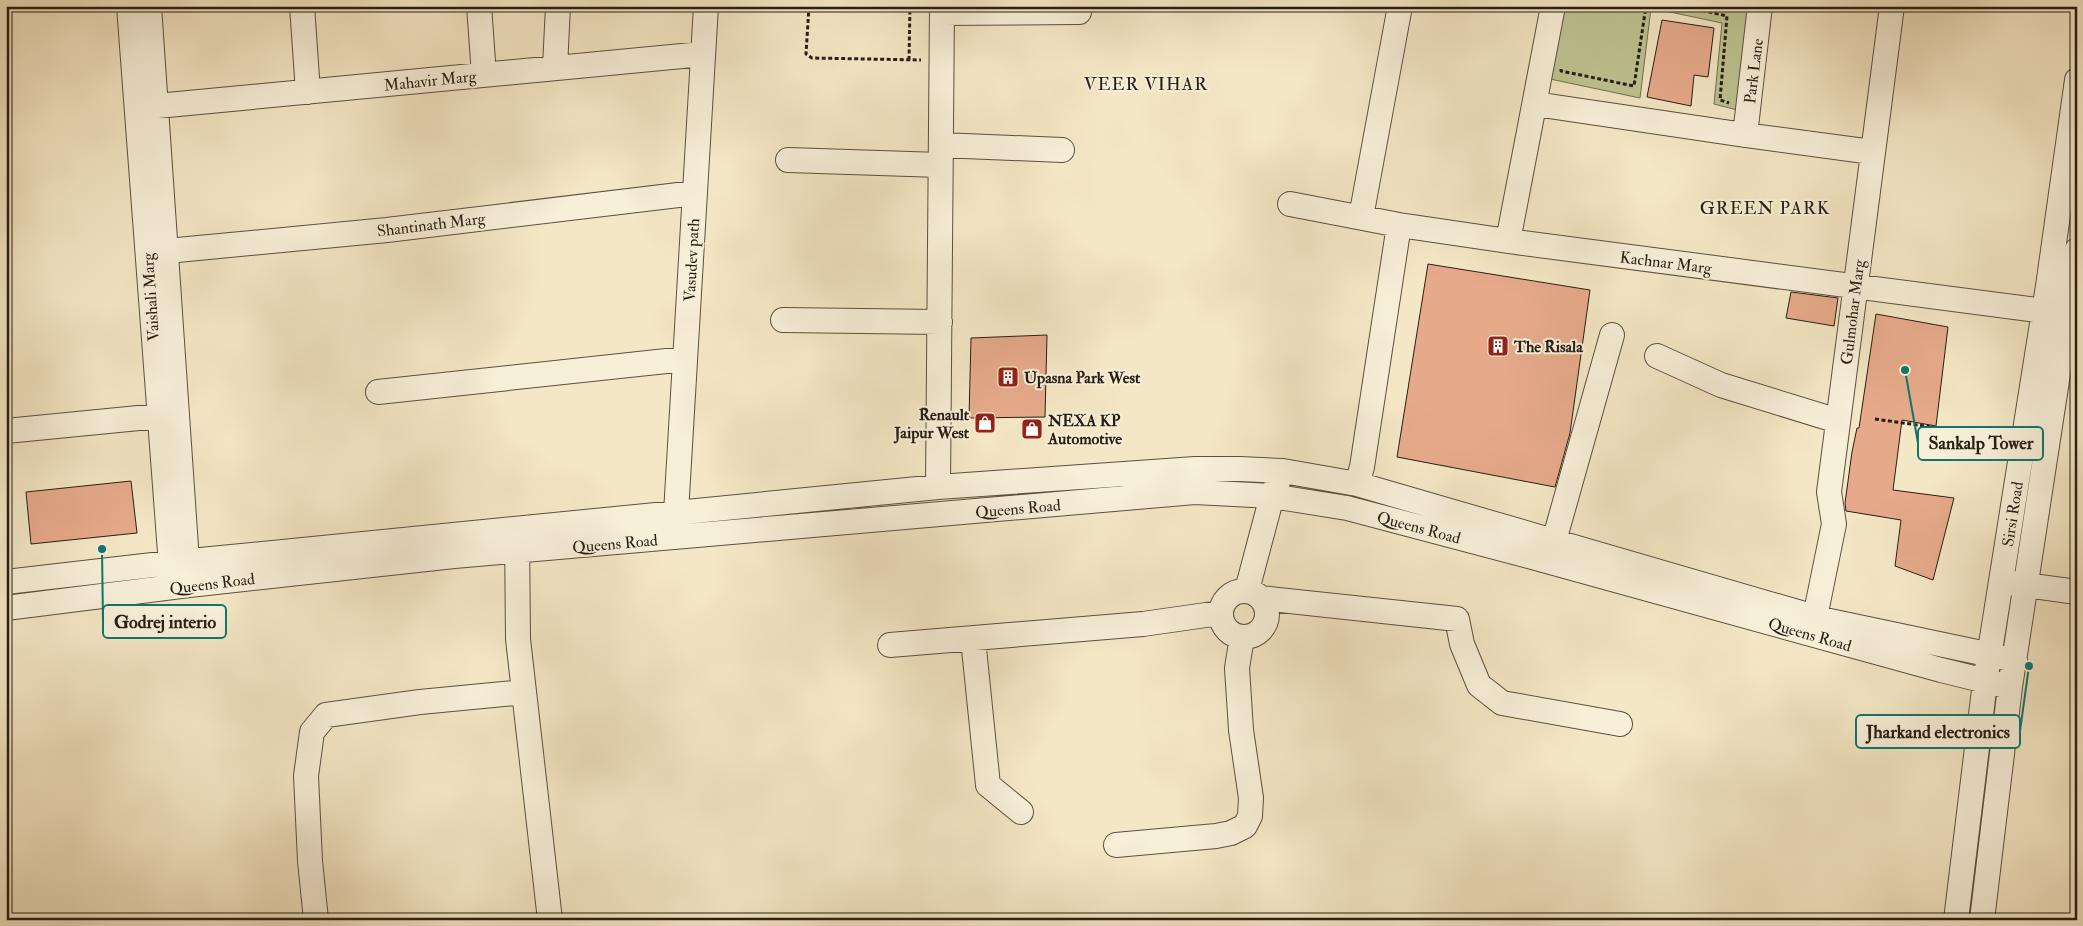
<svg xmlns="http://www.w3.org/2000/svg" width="2083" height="926" font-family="'IM FELL Double Pica',serif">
  <rect width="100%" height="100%" fill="#f4e7c5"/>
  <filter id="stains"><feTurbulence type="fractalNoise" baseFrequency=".004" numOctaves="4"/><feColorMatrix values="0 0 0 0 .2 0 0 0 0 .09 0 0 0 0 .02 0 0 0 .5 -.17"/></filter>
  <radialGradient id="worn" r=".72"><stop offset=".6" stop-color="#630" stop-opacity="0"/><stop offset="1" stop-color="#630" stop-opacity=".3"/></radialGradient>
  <!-- green -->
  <path fill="#bec492" stroke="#727153" d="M1563,6H1755L1741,111L1714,104L1722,23L1651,8L1640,98L1550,79Z"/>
  <!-- building -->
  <path fill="#e6aa8b" stroke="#271e14" d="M1662,20L1714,28L1708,77L1694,75L1691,106L1647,97Z
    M1428,264L1590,290L1570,433L1555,487L1397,457Z
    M1791,292L1838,298L1834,326L1786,318Z
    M1876,314L1948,327L1936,426L1902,420L1893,490L1954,498L1933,580L1895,566L1901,520L1846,511L1845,503L1852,452L1857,428H1859Z
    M1047,335L1045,417L969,418L971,338Z
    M131,481L137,533L31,544L26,492Z"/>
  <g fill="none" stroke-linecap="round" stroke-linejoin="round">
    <!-- minor casing -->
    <g stroke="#5a5040" stroke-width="26">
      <path id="minor" d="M129,6L172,579
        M149,6L188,576
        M302,6L308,92
        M479,6L484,75
        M942,13L1079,12
        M555,67L558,6
        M1535,104L1745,135L1872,152
        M157,106L703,54
        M1745,135L1760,6
        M941,145L1062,150
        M788,160L940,165
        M1290,204L1399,225L1508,241L2044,311
        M1361,217L1400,6
        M1508,241L1553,6
        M167,251L387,230L695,193
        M783,320L940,322
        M1657,356L1721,385L1838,421
        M378,392L685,359
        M6,431L159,416
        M1357,484L1362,467L1399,225
        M938,487L942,6
        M676,513L706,6
        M517,536L518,639L550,920
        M1554,541L1612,335
        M6,582L170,563L938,487L1195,469H1240L1283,471L1357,484L1825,620L2015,660
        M2010,583L2077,592
        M1247,590L1272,496L1278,482
        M1221 614a23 23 0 1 1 46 0a23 23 0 1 1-46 0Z
        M1261,598L1457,619L1462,644L1479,685L1502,703L1620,724
        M6,608L189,585L454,556L1195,492L1272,496L1347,508L1532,557L1941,670L2010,687
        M1815,617L1834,524L1829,492L1892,6
        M973,639L988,785L1021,812
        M890,645L1143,624L1220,613
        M1116,845L1216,836L1231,833L1245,826L1250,816L1251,798L1241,730L1237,668L1242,637
        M316,920L310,861L306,776L312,732L326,715L420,702L524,692
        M1956,920L1985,682L2048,286L2077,80
        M1982,920L2010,687L2077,250"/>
    </g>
    <!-- path -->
    <path stroke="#271e14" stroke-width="3" stroke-dasharray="4 2.5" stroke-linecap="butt" d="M809,6L806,54L812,58L921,60
      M1683,6L1727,16L1720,100L1729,103
      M1716,14V6
      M909,60L910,6
      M1561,69V71L1634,86L1646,6
      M1875,419L2003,437"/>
    <!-- minor -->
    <use href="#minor" stroke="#f8efd9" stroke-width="24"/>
  </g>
  <!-- icons -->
  <defs>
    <g id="building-square" transform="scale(1.125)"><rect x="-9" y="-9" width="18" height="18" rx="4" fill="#8f2418" stroke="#f8efd9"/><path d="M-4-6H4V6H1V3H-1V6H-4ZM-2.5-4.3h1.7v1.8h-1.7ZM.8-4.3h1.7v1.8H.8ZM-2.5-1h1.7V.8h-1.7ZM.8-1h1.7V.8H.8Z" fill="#fff"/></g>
    <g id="shop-square" transform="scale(1.125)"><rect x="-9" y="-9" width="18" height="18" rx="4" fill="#8f2418" stroke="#f8efd9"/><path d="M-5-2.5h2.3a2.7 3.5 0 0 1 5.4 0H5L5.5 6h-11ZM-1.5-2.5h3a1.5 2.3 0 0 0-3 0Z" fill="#fff"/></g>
  </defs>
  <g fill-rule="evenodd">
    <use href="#building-square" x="1498" y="346"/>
    <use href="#building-square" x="1008" y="377"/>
    <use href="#shop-square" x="985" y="423"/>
    <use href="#shop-square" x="1032" y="429"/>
  </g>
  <g text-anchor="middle" stroke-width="4" stroke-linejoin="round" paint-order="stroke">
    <!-- street labels -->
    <g font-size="16" fill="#271e14" stroke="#f8efd9">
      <text transform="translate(1753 71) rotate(-83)" y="6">Park Lane</text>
      <text transform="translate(430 80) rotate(-6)" y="6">Mahavir Marg</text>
      <text transform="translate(431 224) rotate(-7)" y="6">Shantinath Marg</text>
      <text transform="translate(691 260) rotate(-87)" y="6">Vasudev path</text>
      <text transform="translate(1666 262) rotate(7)" y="6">Kachnar Marg</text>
      <text transform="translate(150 297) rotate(-94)" y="6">Vaishali Marg</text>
      <text transform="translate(1852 312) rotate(-83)" y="6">Gulmohar Marg</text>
      <text transform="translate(1018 508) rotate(-5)" y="6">Queens Road</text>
      <text transform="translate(2012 514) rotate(-81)" y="6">Sirsi Road</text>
      <text transform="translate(1419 527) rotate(15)" y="6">Queens Road</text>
      <text transform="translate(615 543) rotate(-5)" y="6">Queens Road</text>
      <text transform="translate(212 583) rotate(-7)" y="6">Queens Road</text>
      <text transform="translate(1810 634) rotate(16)" y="6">Queens Road</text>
    </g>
    <!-- poi labels -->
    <g font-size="16" font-weight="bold" fill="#271e14" stroke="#f8efd9" text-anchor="start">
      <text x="1514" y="352">The Risala</text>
      <text x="1024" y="383">Upasna Park West</text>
      <text x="969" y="420" text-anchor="end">Renault<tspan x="969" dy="18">Jaipur West</tspan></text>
      <text x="1048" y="426">NEXA KP<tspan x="1048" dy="18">Automotive</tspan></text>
    </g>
    <!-- neighbourhood labels -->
    <g font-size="18" letter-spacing="1" fill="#271e14" stroke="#f8efd9">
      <text x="1146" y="90">VEER VIHAR</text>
      <text x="1765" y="214">GREEN PARK</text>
    </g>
  </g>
  <!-- callouts -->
  <path fill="none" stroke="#0f766e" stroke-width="2" d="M1905 370L1918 443M102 549L103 622M2029 666L2020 731"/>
  <g fill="#0f766e" stroke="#f8efd9" stroke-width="2">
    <circle cx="1905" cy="370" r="5"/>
    <circle cx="102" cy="549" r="5"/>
    <circle cx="2029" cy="666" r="5"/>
  </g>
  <g fill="#f8efd9" stroke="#0f766e" stroke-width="2">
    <rect x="1918" y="427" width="125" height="33" rx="5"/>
    <rect x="103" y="605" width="123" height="33" rx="5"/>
    <rect x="1856" y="715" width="164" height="33" rx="5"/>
  </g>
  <g font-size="18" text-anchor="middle" font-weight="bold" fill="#271e14">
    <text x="1981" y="449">Sankalp Tower</text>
    <text x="165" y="628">Godrej interio</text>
    <text x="1938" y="738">Jharkand electronics</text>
  </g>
  <!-- margin -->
  <rect width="2083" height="926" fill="none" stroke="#f4e7c5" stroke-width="25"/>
  <rect x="8" y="8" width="2068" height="911" fill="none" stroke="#271e14" stroke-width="2.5"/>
  <rect x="12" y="12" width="2058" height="901" fill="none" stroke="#271e14"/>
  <rect width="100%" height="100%" filter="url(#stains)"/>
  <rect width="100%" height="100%" fill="url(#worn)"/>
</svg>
